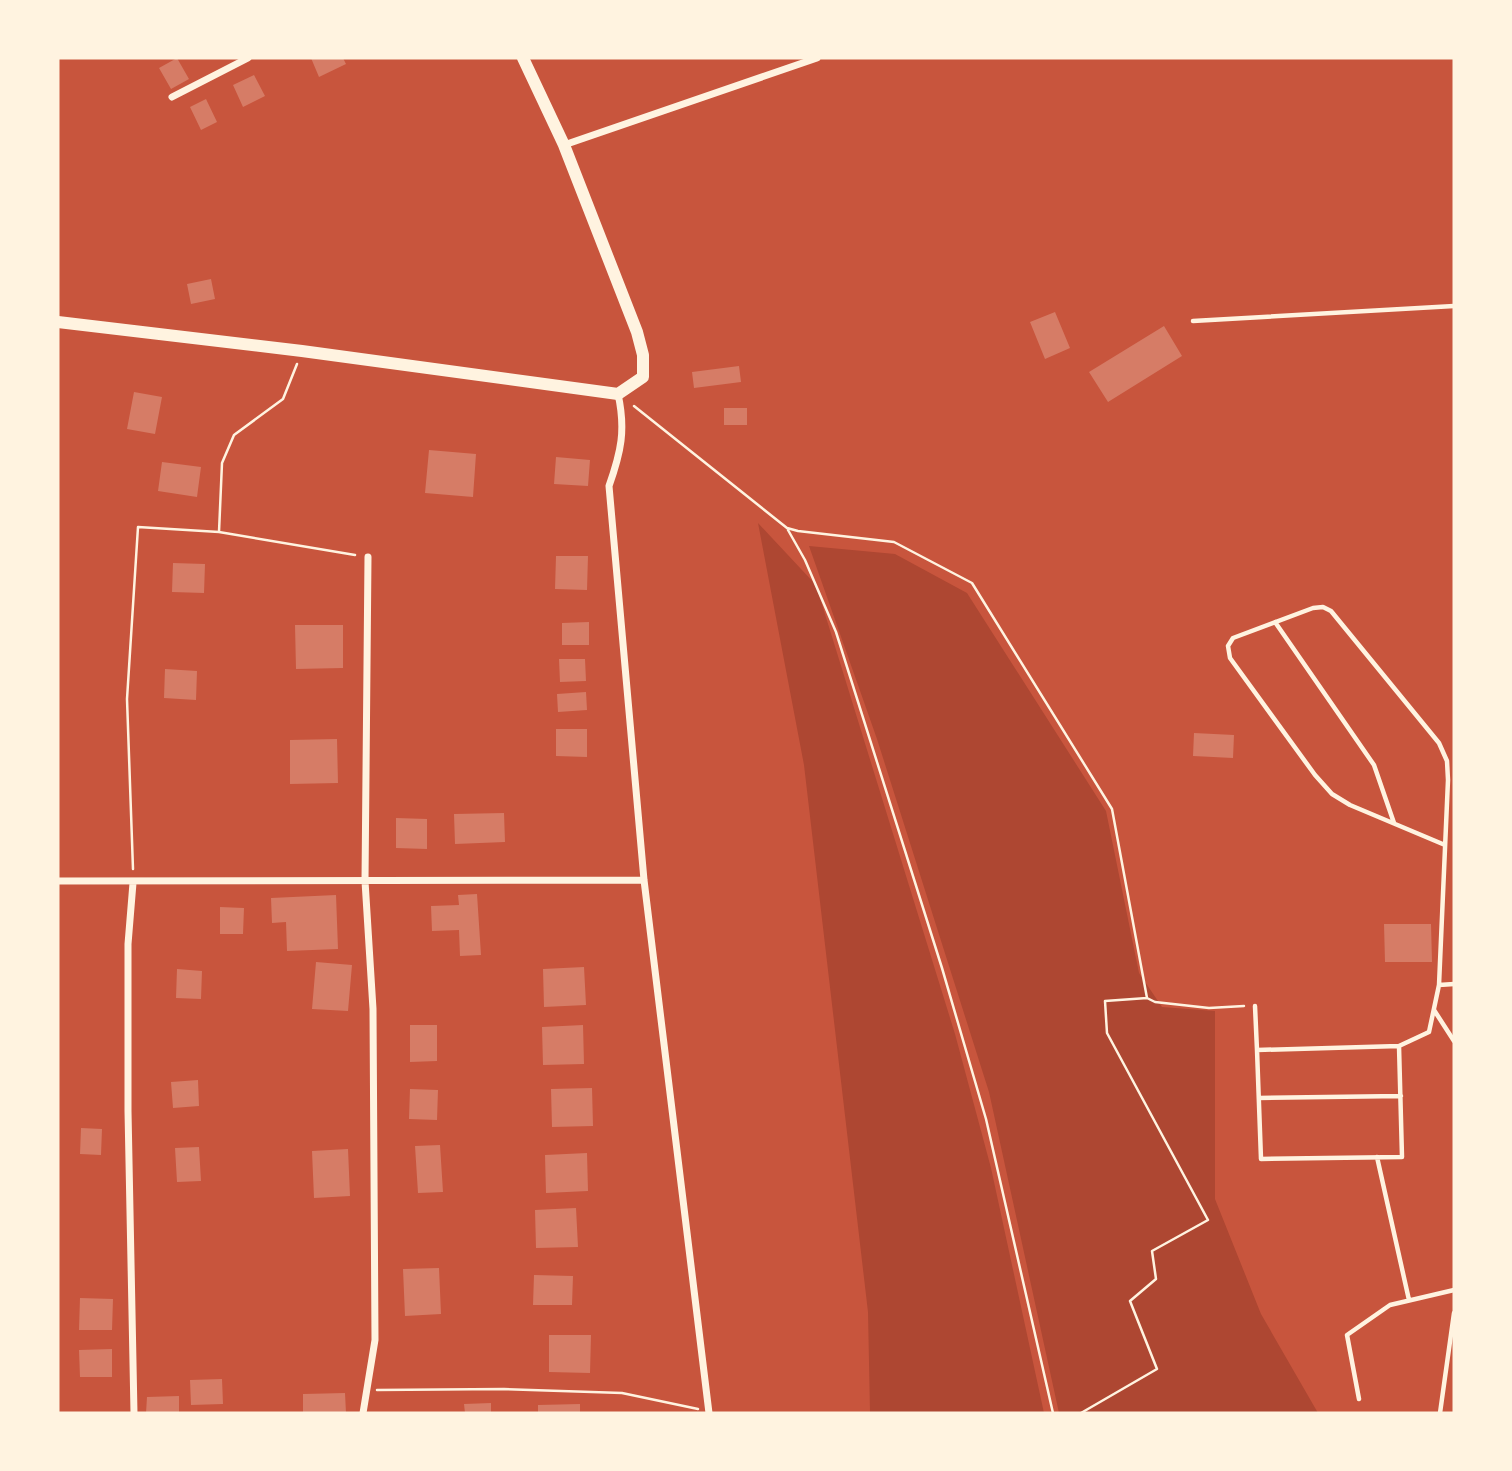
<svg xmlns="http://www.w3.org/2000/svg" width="1512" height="1471" font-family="'Noto Sans',sans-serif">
  <rect width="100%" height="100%" fill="#c8553d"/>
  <!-- green -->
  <path fill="#ae4732" d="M758,523L816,585L955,1034L991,1168L1044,1413H870L868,1312L804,765Z
    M809,546L895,554L967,593L1106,811L1139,973L1162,1007L1215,1011V1199L1261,1314L1318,1413H1059L989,1092L877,739Z"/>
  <!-- building -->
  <path fill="#d67c66" d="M177,58L189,79L171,89L159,68Z
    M311,58H343L346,64L319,77Z
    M254,75L265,96L243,107L233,85Z
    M206,99L217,122L201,130L190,107Z
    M211,279L215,299L191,304L187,284Z
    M1055,312L1070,348L1045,359L1030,322Z
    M1164,326L1182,356L1108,402L1089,372Z
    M739,366L741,382L694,388L692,372Z
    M134,392L162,397L155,434L127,429Z
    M724,408H747V425H724Z
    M429,450L476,454L473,497L425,493Z
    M556,457L590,460L588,486L554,484Z
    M162,462L201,467L197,497L158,491Z
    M556,556H588L587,590L555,589Z
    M173,563L205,564L204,593L172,592Z
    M589,622V645H562V623Z
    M295,625H343V668L296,669Z
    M559,659H585L586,681L560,682Z
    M165,669L197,671L196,700L164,698Z
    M586,692L587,710L558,712L557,694Z
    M556,729H587V757L556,756Z
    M1194,733L1234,735L1233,758L1193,756Z
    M337,739L338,783L290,784V740Z
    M504,813L505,842L455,844L454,814Z
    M396,818L427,819V849L396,848Z
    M477,894L481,955L460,956L459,930L432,931L431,906L459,905L458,895Z
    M336,895L338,949L287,951L286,922L272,923L271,898Z
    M220,907L244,908L243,934H220Z
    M1384,924H1431L1432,962H1385Z
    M316,962L352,965L348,1011L312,1009Z
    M584,967L586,1005L544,1007L543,969Z
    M177,969L202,971L201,999L176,998Z
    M410,1025H437V1061L410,1062Z
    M583,1025L584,1064L543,1065L542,1027Z
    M198,1080L199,1106L173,1108L171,1082Z
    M592,1088L593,1126L552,1127L551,1089Z
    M410,1089L438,1090L437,1120L409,1119Z
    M81,1128L102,1129L101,1155L80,1154Z
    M440,1145L443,1192L418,1193L415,1146Z
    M199,1147L201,1181L177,1182L175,1148Z
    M348,1149L350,1196L314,1198L312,1151Z
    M587,1153L588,1191L546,1193L545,1155Z
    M576,1208L578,1247L536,1248L535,1210Z
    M439,1268L441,1314L405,1316L403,1269Z
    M534,1275L573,1276L572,1305H533Z
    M80,1298L113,1299L112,1330H79Z
    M549,1335H591L590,1373L549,1372Z
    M112,1349V1377H80L79,1350Z
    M222,1379L223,1404L191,1405L190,1380Z
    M345,1393L346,1413H303V1394Z
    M179,1396V1413H146L147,1397Z
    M491,1403V1413H465L464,1404Z
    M580,1404V1413H538V1405Z"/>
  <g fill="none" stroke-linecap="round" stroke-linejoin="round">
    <!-- path -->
    <path stroke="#fff3e0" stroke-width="2.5" d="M297,364L283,399L234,435L222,463L219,532L355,555
      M634,406L787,528L798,531L894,542L972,583L1112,809L1147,998L1155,1002L1209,1008L1244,1006
      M788,530L805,560L836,632L942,968L986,1119L1053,1413
      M133,869L127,699L138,527L219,532
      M377,1390L504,1389L622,1393L698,1409
      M1081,1413L1157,1369L1130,1301L1156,1279L1152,1251L1208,1220L1107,1033L1105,1001L1147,998"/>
    <!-- service -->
    <path stroke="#fff3e0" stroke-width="4.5" d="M1193,321L1454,306
      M1275,622L1374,765L1394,823
      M1439,985L1448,780L1447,761L1439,743L1331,611L1323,607L1313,608L1233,638L1228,646L1230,658L1315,775L1332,794L1350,805L1445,845
      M1255,1006L1257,1050L1399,1046L1429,1032L1439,985L1454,984
      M1434,1010L1454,1041
      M1257,1050L1261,1159L1402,1157L1399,1046
      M1259,1098L1401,1096
      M1377,1157L1409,1300
      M1359,1399L1347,1335L1390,1305L1454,1290
      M1440,1413L1454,1313"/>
    <!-- minor -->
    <path stroke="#fff3e0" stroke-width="7" d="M172,97L248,58
      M564,145L817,58
      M618,394C626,430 621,452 609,486L644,880L709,1413
      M58,881L644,880
      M133,883L128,944V1111L134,1413
      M363,1413L375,1340L373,1009L365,881L368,557"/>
    <!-- tertiary -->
    <path stroke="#fff3e0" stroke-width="12" d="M58,322L302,351L618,394L643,377V355L637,332L564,145L523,58"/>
  </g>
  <!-- border -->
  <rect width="1512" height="1471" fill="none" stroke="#fff3e0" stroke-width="119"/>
</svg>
